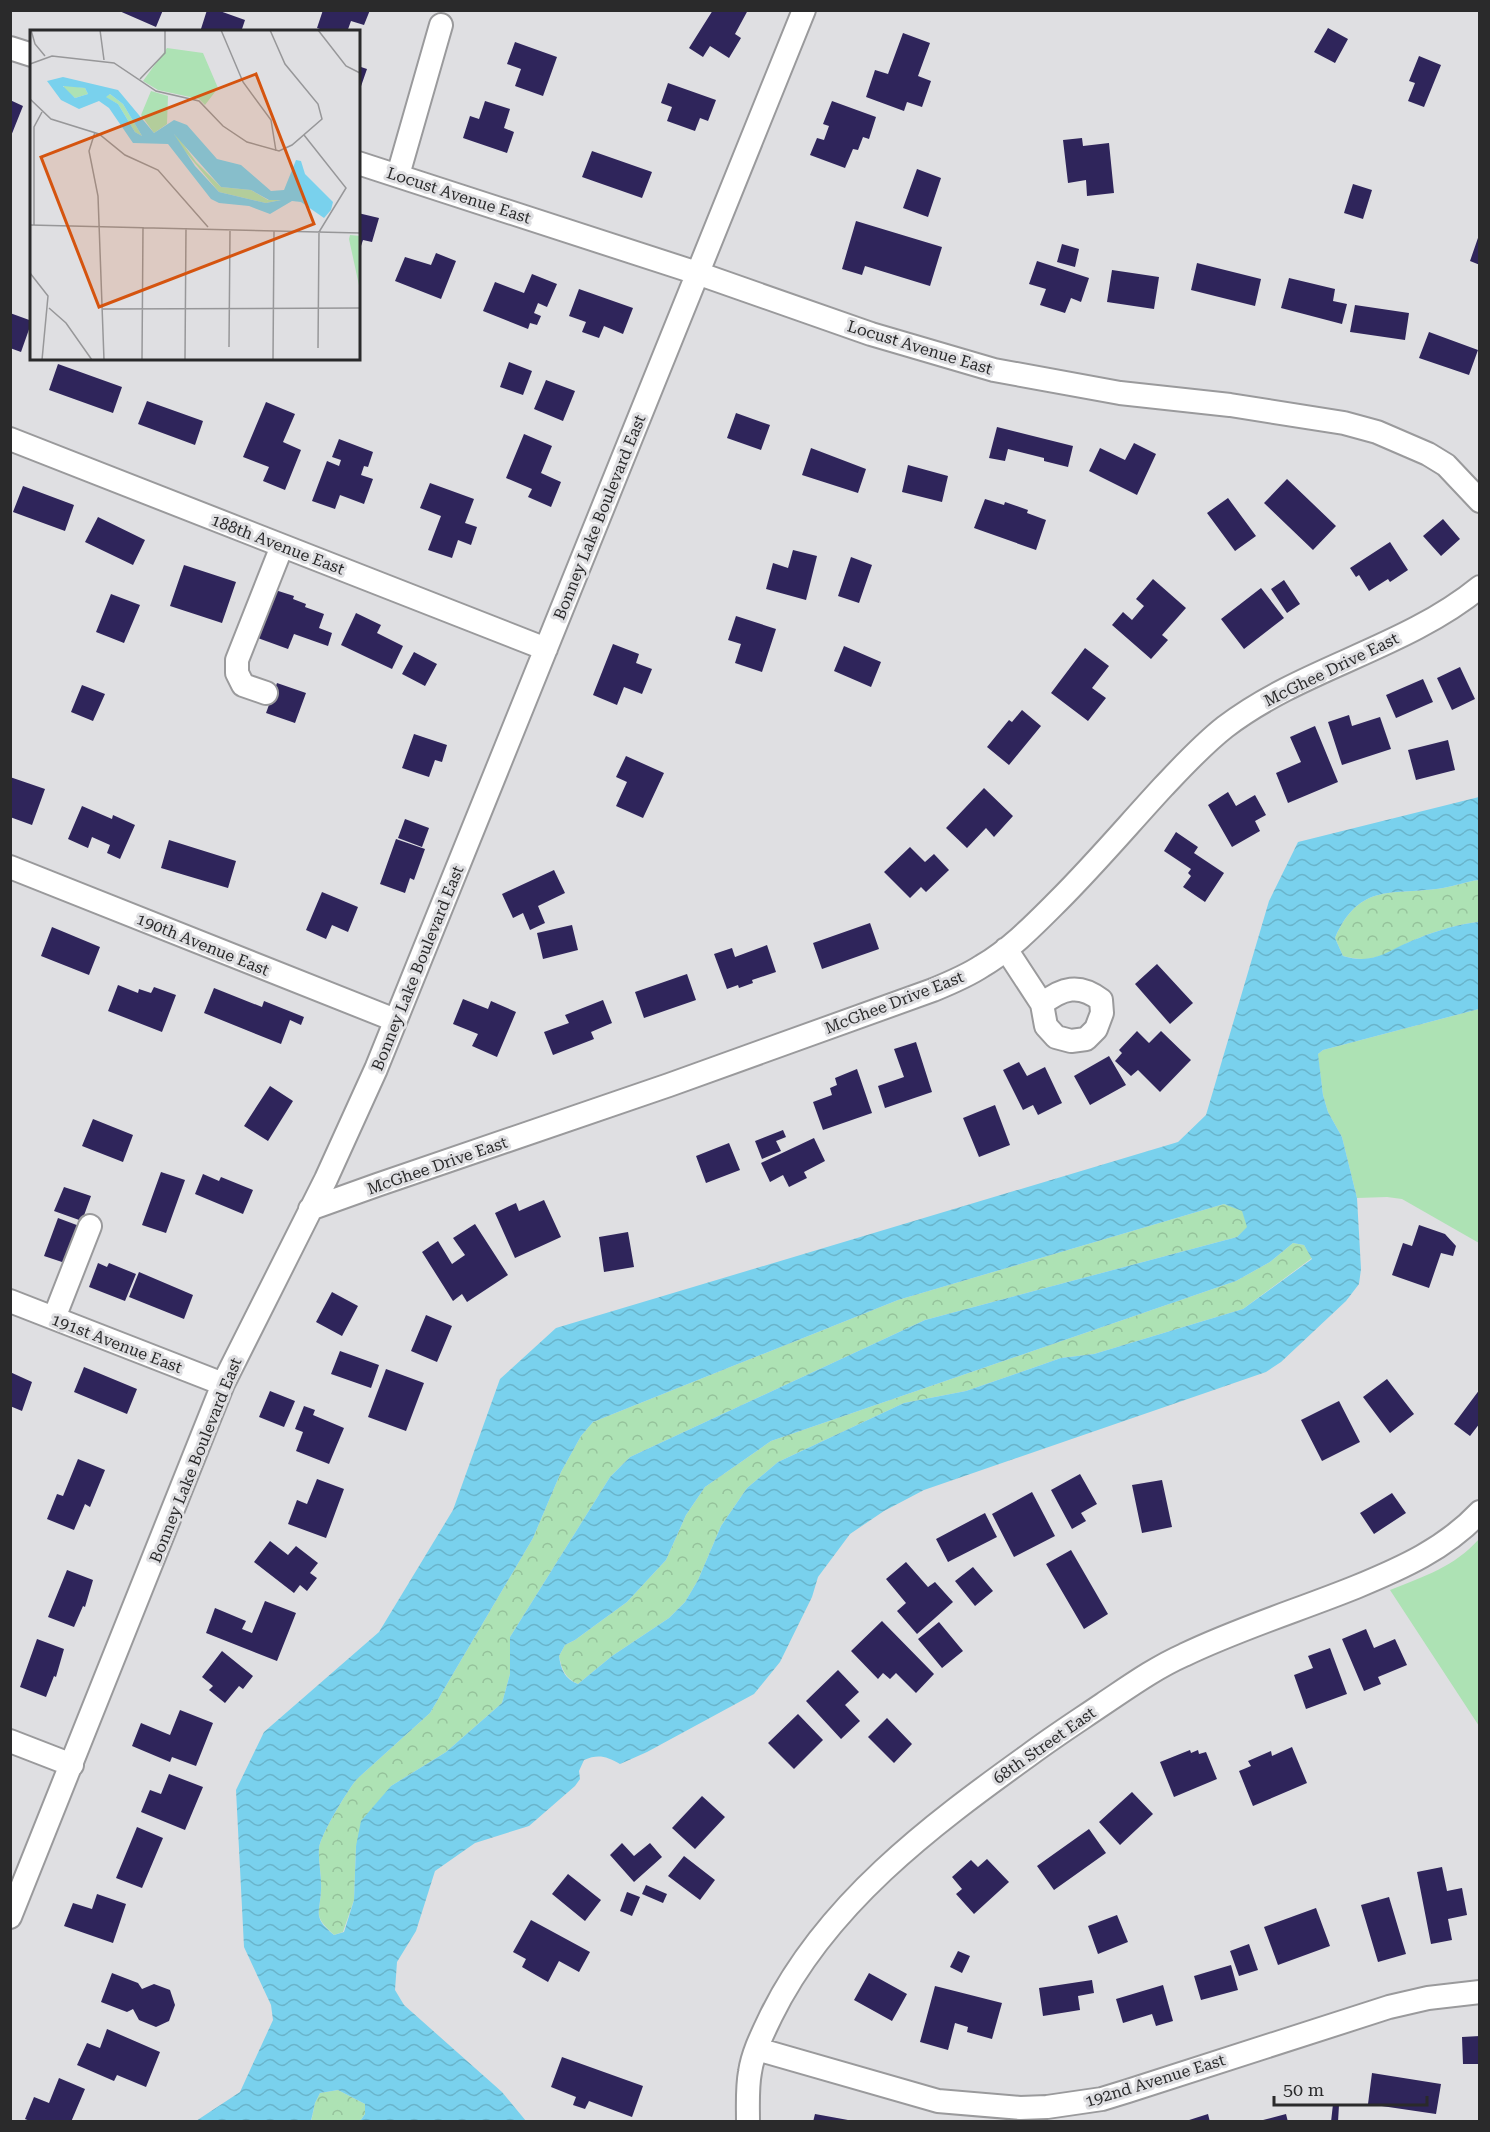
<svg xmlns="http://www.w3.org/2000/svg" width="1490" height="2132" font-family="'Roboto Serif',serif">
  <defs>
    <pattern id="forest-crowns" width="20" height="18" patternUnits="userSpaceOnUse" patternTransform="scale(1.5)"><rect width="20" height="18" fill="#ade2b4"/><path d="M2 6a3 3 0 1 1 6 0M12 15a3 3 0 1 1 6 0" fill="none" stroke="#95c29b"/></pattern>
    <pattern id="water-waves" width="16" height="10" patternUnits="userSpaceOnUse" patternTransform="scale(1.5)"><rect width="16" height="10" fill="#79d1ed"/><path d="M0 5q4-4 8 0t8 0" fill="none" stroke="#69b4cb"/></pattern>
  </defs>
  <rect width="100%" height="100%" fill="#dfdfe2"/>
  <!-- forest -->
  <path fill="url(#forest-crowns)" d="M1479,880V922C1462,923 1435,931 1419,938C1389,949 1378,966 1343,956L1335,938C1360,881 1393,896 1443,888C1456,886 1467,881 1479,880Z
    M1224,1204L1242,1210L1248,1227L1237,1237L925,1320L630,1457L610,1477L510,1637V1674L502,1703L446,1752L391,1786L356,1846L354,1900L343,1932L334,1935C312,1915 320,1915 321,1890C322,1876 318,1862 319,1848C321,1834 347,1791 357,1779L430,1713L533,1538L561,1472L581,1436L593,1422L898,1300Z
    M1293,1243L1304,1245L1312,1258L1243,1309L1094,1354L1061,1358L966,1391L904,1403L778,1462L747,1488L721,1526L698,1580L685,1602L669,1618L612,1656L578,1684C565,1678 562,1670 559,1656L565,1645L575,1640L627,1602L666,1560L686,1515L705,1487L771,1441L1236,1281L1270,1262Z
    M338,2090L365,2104V2114L360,2121L311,2122L315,2103L320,2093Z"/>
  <!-- green -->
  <path fill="#ade2b4" d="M1479,1009V1243L1402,1199L1387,1197L1357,1198L1342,1137L1328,1112L1323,1095L1318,1057V1054L1323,1050Z
    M1479,1539V1726L1390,1590C1425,1576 1454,1567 1479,1539Z"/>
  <!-- water -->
  <path fill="url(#water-waves)" fill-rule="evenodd" d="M1479,797V880C1467,881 1456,886 1443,888C1393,896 1360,881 1335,938L1343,956C1376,966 1390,948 1419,938C1435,931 1462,923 1479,922V1009L1323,1050L1318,1054L1323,1095L1328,1112L1342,1137L1357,1198L1361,1269L1359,1284L1346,1301L1281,1362L1266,1372L924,1490L884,1511L850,1534L818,1577L812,1597L780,1662L754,1694L647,1752L620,1764C606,1756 598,1754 584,1760L579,1771L580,1779L575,1786L529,1826L475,1843L435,1871L416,1931L397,1962L395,1990L404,2005L502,2092L526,2121H360L365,2114V2104L338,2090L320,2093L315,2103L311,2121H196L240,2092L273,2020L271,2005L244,1947L236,1790L264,1732L379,1632L453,1510L500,1379L556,1328L1178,1142L1206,1115L1269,901L1298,842ZM1224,1204L1242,1211L1247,1227L1237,1237L925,1320L630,1457L610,1477L510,1637V1674L502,1703L446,1752L391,1786L361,1821L356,1846L354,1900L344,1932L334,1935C312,1916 320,1915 321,1890C322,1876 318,1862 319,1848C321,1834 347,1791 357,1779L430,1713L533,1538L561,1472L581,1436L593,1422L898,1300ZM1293,1243L1304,1245L1312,1259L1243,1309L1094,1354L1061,1358L966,1391L904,1403L778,1462L747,1488L721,1526L698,1580L685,1602L669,1618L612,1656L578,1684C565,1679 561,1670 559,1656L565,1645L575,1640L627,1602L666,1560L686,1515L705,1487L771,1441L1236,1281L1270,1262Z"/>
  <!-- building -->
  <path fill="#2f255b" d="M117,10H163L156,27Z
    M207,10H217L245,20L241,32H200Z
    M323,10H370L364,25L351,21L347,32H329L317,28Z
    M713,10H748L735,34L741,38L729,58L710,46L703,57L689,48Z
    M1328,28L1348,39L1335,63L1314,52Z
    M903,33L930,43L918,76L931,81L922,107L907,102L904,111L866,97L875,70L888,74Z
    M515,42L557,57L543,96L515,86L521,69L507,64Z
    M1419,56L1441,65L1424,107L1408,101L1415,83L1409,81Z
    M358,66L367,69L359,92H358Z
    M668,83L716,100L708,121L700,118L695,131L667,121L672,107L661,103Z
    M10,100L23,106L11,136H10Z
    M485,101L510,109L504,128L514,132L507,153L463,138L470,116L479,119Z
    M832,101L876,117L869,139L863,137L858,150L853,149L845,168L810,155L817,138L824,140L829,126L823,124Z
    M1082,138L1083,146L1109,143L1114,193L1087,196L1086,180L1068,183L1063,140Z
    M592,151L652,172L642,198L582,177Z
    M917,169L941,178L928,217L903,208Z
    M1353,184L1372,190L1363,219L1344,213Z
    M358,213L379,218L372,242L363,240L359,252Z
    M856,221L942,247L930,286L865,266L862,275L842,269Z
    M1479,235L1480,236V265L1470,261Z
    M1062,244L1079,249L1075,267L1057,262Z
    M436,253L456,261L441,299L395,281L405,257L431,265Z
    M1037,261L1089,278L1081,302L1071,298L1065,313L1040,305L1046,289L1029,284Z
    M1197,263L1261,279L1255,306L1191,290Z
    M1112,270L1159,277L1154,309L1107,302Z
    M532,274L557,284L547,307L538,303L534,313L541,316L537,325L530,323L528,329L483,311L495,282L524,293Z
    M1289,278L1335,289L1333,301L1347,304L1342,324L1281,308Z
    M579,289L633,308L623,334L604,326L599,338L582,332L586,322L569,316Z
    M1355,305L1409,313L1405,340L1350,332Z
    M10,313L32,321L21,352L10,348Z
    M1429,332L1478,350L1469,375L1419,358Z
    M509,362L532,371L523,395L500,387Z
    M58,364L122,387L113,413L49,390Z
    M546,380L575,391L563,421L534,409Z
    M147,401L203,421L195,445L138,424Z
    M266,402L295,414L283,442L301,450L285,490L263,481L269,467L243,457Z
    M736,413L770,425L761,450L727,438Z
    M997,427L1073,446L1068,467L1044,461V458L1008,449L1005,461L989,458Z
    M524,434L552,446L541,473L561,482L551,507L528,497L532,489L506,478Z
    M339,439L373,452L368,467L364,466L361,475L373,479L364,504L340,495L335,509L312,501L327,461L339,466L341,460L332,457Z
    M1134,443L1156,454L1137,495L1089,471L1100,448L1125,460Z
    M811,448L866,469L858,493L802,475Z
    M908,465L948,476L942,502L902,492Z
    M1287,479L1336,526L1313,550L1264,503Z
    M430,483L474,499L465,523L477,527L471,545L458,540L452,558L428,550L441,516L420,508Z
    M23,486L74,505L65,531L13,512Z
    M1228,498L1256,536L1235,551L1207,513Z
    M985,499L1004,505L1005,502L1028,510L1027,513L1046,520L1036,550L974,528Z
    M98,517L145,540L133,565L85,542Z
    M1443,519L1460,539L1441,556L1423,536Z
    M1390,542L1408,570L1390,582L1388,579L1369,591L1359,575L1356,577L1350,568Z
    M793,550L817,556L806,600L766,589L773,563L788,568Z
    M851,557L872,565L859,603L838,596Z
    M184,565L236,582L222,623L170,606Z
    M1153,579L1186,608L1162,635L1168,640L1151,659L1112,625L1123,612L1132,620L1144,606L1136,599Z
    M1284,580L1300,604L1287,613L1271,589Z
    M1261,588L1284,618L1244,649L1221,619Z
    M272,589L294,596L293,599L306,604L305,607L324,614L319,628L332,633L328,646L294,634L288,649L255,637Z
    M111,594L140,605L124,643L96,632Z
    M356,613L381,625L377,633L403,646L392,669L341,645Z
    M736,616L776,629L762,672L735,663L741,644L728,640Z
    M613,644L639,654L636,663L652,669L642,694L624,687L617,705L593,695Z
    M844,646L881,662L871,687L834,671Z
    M1085,648L1109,666L1092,688L1106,698L1088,721L1051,693Z
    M414,652L437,664L425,686L402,674Z
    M1460,667L1475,699L1452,710L1437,678Z
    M1423,679L1433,702L1396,718L1386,695Z
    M277,683L306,693L295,723L266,713Z
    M82,685L105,694L93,721L71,712Z
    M1022,710L1041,726L1009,765L987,747L1009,720L1012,722Z
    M1349,715L1352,726L1380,717L1391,749L1342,765L1328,722Z
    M1315,726L1338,782L1288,803L1276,773L1301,762L1290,737Z
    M414,734L447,745L442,762L435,760L429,777L402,768Z
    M1448,740L1455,770L1416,780L1408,750Z
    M626,756L664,773L643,818L616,806L627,782L616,777Z
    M10,777L45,789L32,825L10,817Z
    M984,788L1013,816L994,837L986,828L967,848L946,828Z
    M1228,792L1236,806L1255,795L1266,815L1255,821L1260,831L1232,847L1208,805Z
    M82,806L112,819L113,815L135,825L120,859L107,853L110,845L92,837L88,848L68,839Z
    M405,819L429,828L422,847L398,838Z
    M1176,832L1198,847L1194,853L1224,873L1205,902L1183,887L1191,876L1188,873L1191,869L1164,851Z
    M396,839L425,849L414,880L410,878L405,893L380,884Z
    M169,840L236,861L228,888L161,868Z
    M910,847L925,862L934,854L949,870L926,892L921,887L910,898L884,872Z
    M554,870L565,893L538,906L545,923L530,930L523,913L513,918L502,894Z
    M322,892L358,907L348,932L332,925L326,939L306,930Z
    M870,923L879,949L822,969L813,943Z
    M572,925L578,950L543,959L537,933Z
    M52,927L100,947L89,975L41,956Z
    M767,945L776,972L752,980L753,983L739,988L738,985L727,989L714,954L732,948L735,957Z
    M1157,964L1193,1003L1170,1024L1135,984Z
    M687,974L696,1000L644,1018L635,992Z
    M118,985L138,993L139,989L151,993L154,987L176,995L162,1032L108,1011Z
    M214,988L262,1007L264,1001L304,1017L301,1025L290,1020L281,1044L204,1013Z
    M463,999L488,1009L491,1001L516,1012L497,1057L472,1046L478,1034L453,1024Z
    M603,1000L612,1023L591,1032L594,1039L553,1055L544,1032L569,1023L565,1015Z
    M1137,1031L1149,1043L1161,1031L1191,1060L1160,1092L1138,1070L1131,1076L1115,1061L1122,1053L1119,1050Z
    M916,1042L932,1092L885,1108L878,1086L904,1077L894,1049Z
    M1109,1056L1126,1085L1090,1105L1074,1076Z
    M1019,1062L1027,1076L1045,1067L1062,1103L1038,1115L1033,1105L1023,1110L1003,1070Z
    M857,1069L872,1113L823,1130L813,1102L832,1095L830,1088L837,1085L835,1078Z
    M270,1086L293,1101L268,1141L244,1126Z
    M995,1105L1010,1145L979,1157L963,1118Z
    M93,1119L133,1135L123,1162L82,1146Z
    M783,1130L786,1137L776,1141L781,1151L762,1159L755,1141Z
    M814,1138L825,1161L804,1172L807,1178L789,1187L783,1175L770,1182L761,1163Z
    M729,1143L740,1170L706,1183L696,1156Z
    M161,1172L185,1180L166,1233L142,1225Z
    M203,1174L219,1181L221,1177L253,1190L243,1214L195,1194Z
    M64,1187L91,1196L82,1221L54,1211Z
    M544,1200L561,1237L515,1258L495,1213L516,1203L519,1211Z
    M58,1218L82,1227L68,1264L44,1256Z
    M475,1224L508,1275L467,1302L462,1294L453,1301L422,1252L438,1241L452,1264L465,1255L453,1238Z
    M1419,1225L1445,1234L1456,1246L1453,1256L1441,1253L1429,1288L1392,1275L1403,1243L1412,1246Z
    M628,1232L634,1267L604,1272L599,1237Z
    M98,1263L107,1267L109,1263L136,1274L125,1301L89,1287Z
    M139,1272L193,1295L184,1319L129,1297Z
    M332,1292L358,1306L342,1336L316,1322Z
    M426,1315L452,1326L437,1362L411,1351Z
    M340,1351L379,1365L371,1388L331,1374Z
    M84,1367L137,1389L127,1414L74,1392Z
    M386,1369L424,1383L406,1431L368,1417Z
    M10,1372L32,1382L22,1411L10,1406Z
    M1387,1379L1414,1414L1390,1433L1363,1397Z
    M1480,1389V1423L1470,1436L1454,1424Z
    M270,1391L295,1401L284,1427L259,1417Z
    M1339,1401L1360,1442L1322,1461L1301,1420Z
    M304,1406L315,1410L313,1415L344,1428L329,1464L296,1451L303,1432L295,1429Z
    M78,1459L105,1470L90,1507L85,1504L74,1530L47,1519L57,1494L63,1496Z
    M1080,1474L1097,1504L1081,1513L1086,1521L1072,1529L1051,1490Z
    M317,1479L344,1489L326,1538L288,1524L297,1500L307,1504Z
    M1162,1480L1172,1527L1142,1533L1132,1485Z
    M1032,1492L1055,1536L1014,1557L992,1514Z
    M1392,1493L1406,1513L1374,1534L1360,1513Z
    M985,1513L997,1537L948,1562L936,1539Z
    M270,1541L288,1555L296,1546L318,1563L310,1573L317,1578L307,1591L300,1585L294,1593L254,1562Z
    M1071,1550L1108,1614L1084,1629L1046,1564Z
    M906,1562L928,1587L935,1582L953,1602L917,1634L897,1611L906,1603L886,1579Z
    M973,1567L993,1591L975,1606L955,1581Z
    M67,1570L93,1580L85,1607L83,1606L74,1627L48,1617Z
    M265,1601L296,1613L277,1661L206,1633L215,1608L246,1621L242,1629L252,1633Z
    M882,1621L934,1674L916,1693L896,1673L890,1679L883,1673L878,1679L851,1651Z
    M939,1622L963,1651L942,1668L918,1639Z
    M1366,1629L1374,1648L1395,1639L1407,1665L1378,1677L1381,1684L1364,1691L1342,1639Z
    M37,1639L64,1649L56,1677L54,1676L46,1697L20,1687Z
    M1330,1648L1347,1694L1306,1709L1294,1675L1313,1668L1308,1656Z
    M222,1651L253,1676L243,1689L239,1686L225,1703L209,1690L213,1686L202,1677Z
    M838,1670L859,1692L845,1705L860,1721L841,1739L806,1701Z
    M180,1710L213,1723L196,1766L172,1757L170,1762L132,1746L141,1723L170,1735Z
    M798,1714L823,1740L794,1769L768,1743Z
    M887,1718L912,1744L894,1763L868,1737Z
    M1292,1747L1307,1783L1253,1806L1239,1771L1251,1766L1248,1761L1271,1751L1272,1756Z
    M1190,1750L1191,1753L1198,1750L1199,1754L1206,1752L1217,1779L1174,1797L1160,1762Z
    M169,1774L203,1787L185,1830L141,1812L150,1790L161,1794Z
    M1132,1792L1153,1814L1120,1845L1099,1822Z
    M702,1796L725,1817L695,1849L672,1828Z
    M137,1827L163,1838L142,1888L116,1878Z
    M1089,1829L1106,1853L1054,1890L1037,1866Z
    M622,1843L634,1856L650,1843L662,1857L634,1882L610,1855Z
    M684,1856L715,1880L700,1900L668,1876Z
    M987,1859L1009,1882L974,1914L956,1894L962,1889L952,1877L971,1860L978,1867Z
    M1442,1867L1447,1891L1462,1888L1467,1915L1448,1919L1452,1940L1431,1944L1417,1872Z
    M568,1874L601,1900L585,1921L552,1894Z
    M646,1885L667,1894L663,1903L642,1894Z
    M627,1892L640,1897L632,1916L620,1911Z
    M97,1894L126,1904L113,1943L64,1926L73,1903L92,1909Z
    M1389,1897L1406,1954L1378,1962L1361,1905Z
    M1316,1908L1330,1946L1278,1965L1264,1927Z
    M1117,1915L1128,1942L1098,1954L1088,1926Z
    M531,1920L590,1952L579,1972L559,1961L548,1982L522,1967L526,1959L513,1952Z
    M1249,1944L1258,1970L1239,1976L1230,1951Z
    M958,1951L970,1956L962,1973L950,1967Z
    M1231,1965L1238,1990L1201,2000L1194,1976Z
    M112,1973L138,1983L142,1989L154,1984L170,1990L175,2005L169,2021L156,2027L139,2020L133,2009L127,2012L101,2002Z
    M869,1973L907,1994L892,2021L854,2000Z
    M1092,1980L1094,1993L1078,1996L1080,2010L1043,2016L1039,1988Z
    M1163,1985L1173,2021L1156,2026L1152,2014L1123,2023L1116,1999Z
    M935,1986L1002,2003L992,2039L967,2032L968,2027L955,2023L948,2050L920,2042Z
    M107,2029L160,2052L146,2087L117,2075L114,2081L77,2065L87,2043L100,2048Z
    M1480,2036V2064H1463L1462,2037Z
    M562,2057L643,2086L632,2117L589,2101L585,2109L573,2105L576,2097L551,2087Z
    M1372,2073L1441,2084L1436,2114L1368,2104Z
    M59,2078L85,2089L71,2122H32L25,2119L34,2097L49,2103Z
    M1333,2104L1339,2105L1338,2122H1331Z
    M815,2114L848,2120V2122H813Z
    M1208,2114L1210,2122H1186V2121Z
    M1286,2114L1288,2122H1259V2121Z"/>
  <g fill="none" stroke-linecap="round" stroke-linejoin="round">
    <!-- minor casing -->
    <g stroke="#9a9a9c" stroke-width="26">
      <path id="minor" d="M10,48L32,55
        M358,163L697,273L871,334L994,370L1120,393L1230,405L1344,423L1377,432L1428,454L1446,465L1480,501
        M398,175L441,25
        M10,439L546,649
        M266,693L243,685L237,673V660L282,546
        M10,867L395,1020
        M1006,949L1042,1004L1046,1026L1056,1037L1071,1041L1086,1039L1096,1029L1102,1013L1101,1000C1079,983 1062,988 1042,1004
        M310,1209L377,1185L669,1085L933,990C950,983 967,976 982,966C1011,949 1035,924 1058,901C1095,864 1128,825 1163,787C1183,766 1202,745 1225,727C1302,668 1404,649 1480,587
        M10,1301L223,1384
        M54,1318L90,1226
        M10,1741L72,1765
        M10,1917L223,1384L326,1179L376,1069L804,10
        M757,2049L938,2101L1020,2108L1047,2107L1102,2099L1128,2091L1389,2007L1428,1998L1480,1992
        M748,2122C748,2105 747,2088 750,2072C753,2052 763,2033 771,2016C826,1904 930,1826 1029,1755C1053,1737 1078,1721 1103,1704C1130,1686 1155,1668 1184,1655C1240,1628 1299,1610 1356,1587C1402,1568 1445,1549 1480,1512"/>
    </g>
    <!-- minor -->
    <use href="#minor" stroke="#fff" stroke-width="22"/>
  </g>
  <g text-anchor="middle" stroke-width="6" stroke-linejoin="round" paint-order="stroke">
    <!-- street labels -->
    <g font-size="16" fill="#2a2a2b" stroke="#dfdfe2">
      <text transform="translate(459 195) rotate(18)" y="6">Locust Avenue East</text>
      <text transform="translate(920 347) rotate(17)" y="6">Locust Avenue East</text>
      <text transform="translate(599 517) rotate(-68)" y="6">Bonney Lake Boulevard East</text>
      <text transform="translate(278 544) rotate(21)" y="6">188th Avenue East</text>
      <text transform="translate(1331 669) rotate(-26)" y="6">McGhee Drive East</text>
      <text transform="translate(203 944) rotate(22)" y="6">190th Avenue East</text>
      <text transform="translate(417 968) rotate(-68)" y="6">Bonney Lake Boulevard East</text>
      <text transform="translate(894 1002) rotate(-21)" y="6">McGhee Drive East</text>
      <text transform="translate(437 1165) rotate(-19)" y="6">McGhee Drive East</text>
      <text transform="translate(117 1343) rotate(21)" y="6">191st Avenue East</text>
      <text transform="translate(195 1460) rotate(-68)" y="6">Bonney Lake Boulevard East</text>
      <text transform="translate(1044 1745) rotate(-35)" y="6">68th Street East</text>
      <text transform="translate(1155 2080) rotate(-17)" y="6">192nd Avenue East</text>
    </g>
  </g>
  <!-- overview -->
  <g transform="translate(30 30)">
    <rect width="330" height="330" fill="#dfdfe2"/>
    <path d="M34,55L55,58L58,64L45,68L34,59ZM80,64L93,74L112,106L105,102L88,74L75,67ZM145,96L175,131L216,156L184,143ZM146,104L166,132L191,157L221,160L238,170H251L236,173L189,162L143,107ZM320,205L330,206V260L319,209Z" fill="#ade2b4"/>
    <path d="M137,18L173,23L188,58L175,75L169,69L128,60L113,51ZM121,61L138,66L137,94L124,103L111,85Z" fill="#ade2b4"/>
    <path d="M33,47L88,60L124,103L144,90L157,95L187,129L211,135L241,161L254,160L266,130L271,131L275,144L303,172L301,180L294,188L271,172L262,171L240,184L219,176L189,173L181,169L138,114L103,113L79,78L69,71L49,79L31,70L17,51ZM33,56L55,58L58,64L45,68ZM80,64L93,74L112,106L105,102L88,74L76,67ZM144,104L191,157L221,160L239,170H251L236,173L189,162L165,136Z" fill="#79d1ed" fill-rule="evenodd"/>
    <path fill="none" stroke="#979799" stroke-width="1.5" d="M1,0L5,14L15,26M70,0L74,30M191,0L213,52L241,90L246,121M288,0L316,36L330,43M0,34L22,26L84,33L126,61L169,71L193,96L217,112L249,121L262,115L292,89L288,74L255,34L240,0M110,49L135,23V0M0,69L21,89L69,104L95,125L128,140L178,197M330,83V116M65,102L59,121L68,166L74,330M274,105L316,158L289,202L288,318M0,195L330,203M4,195V97L12,82M0,243L18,266L12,330M19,278L36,293L62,330M73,279L330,278M199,317L200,201M112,330L113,197M155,330L156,198M243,330L244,201"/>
    <path fill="#d5540f" fill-opacity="0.15" stroke="#d5540f" stroke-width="3" d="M226,44L284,194L69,277L11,127Z"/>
    <rect width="330" height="330" fill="none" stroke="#2a2a2b" stroke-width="3"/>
  </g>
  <!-- border -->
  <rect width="1490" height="2132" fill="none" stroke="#2a2a2b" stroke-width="24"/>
  <!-- scale -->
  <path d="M1274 2096v9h153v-9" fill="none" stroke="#2a2a2b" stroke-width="3"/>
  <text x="1283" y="2096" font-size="18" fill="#2a2a2b" stroke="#dfdfe2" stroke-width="4.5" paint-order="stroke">50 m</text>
</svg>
